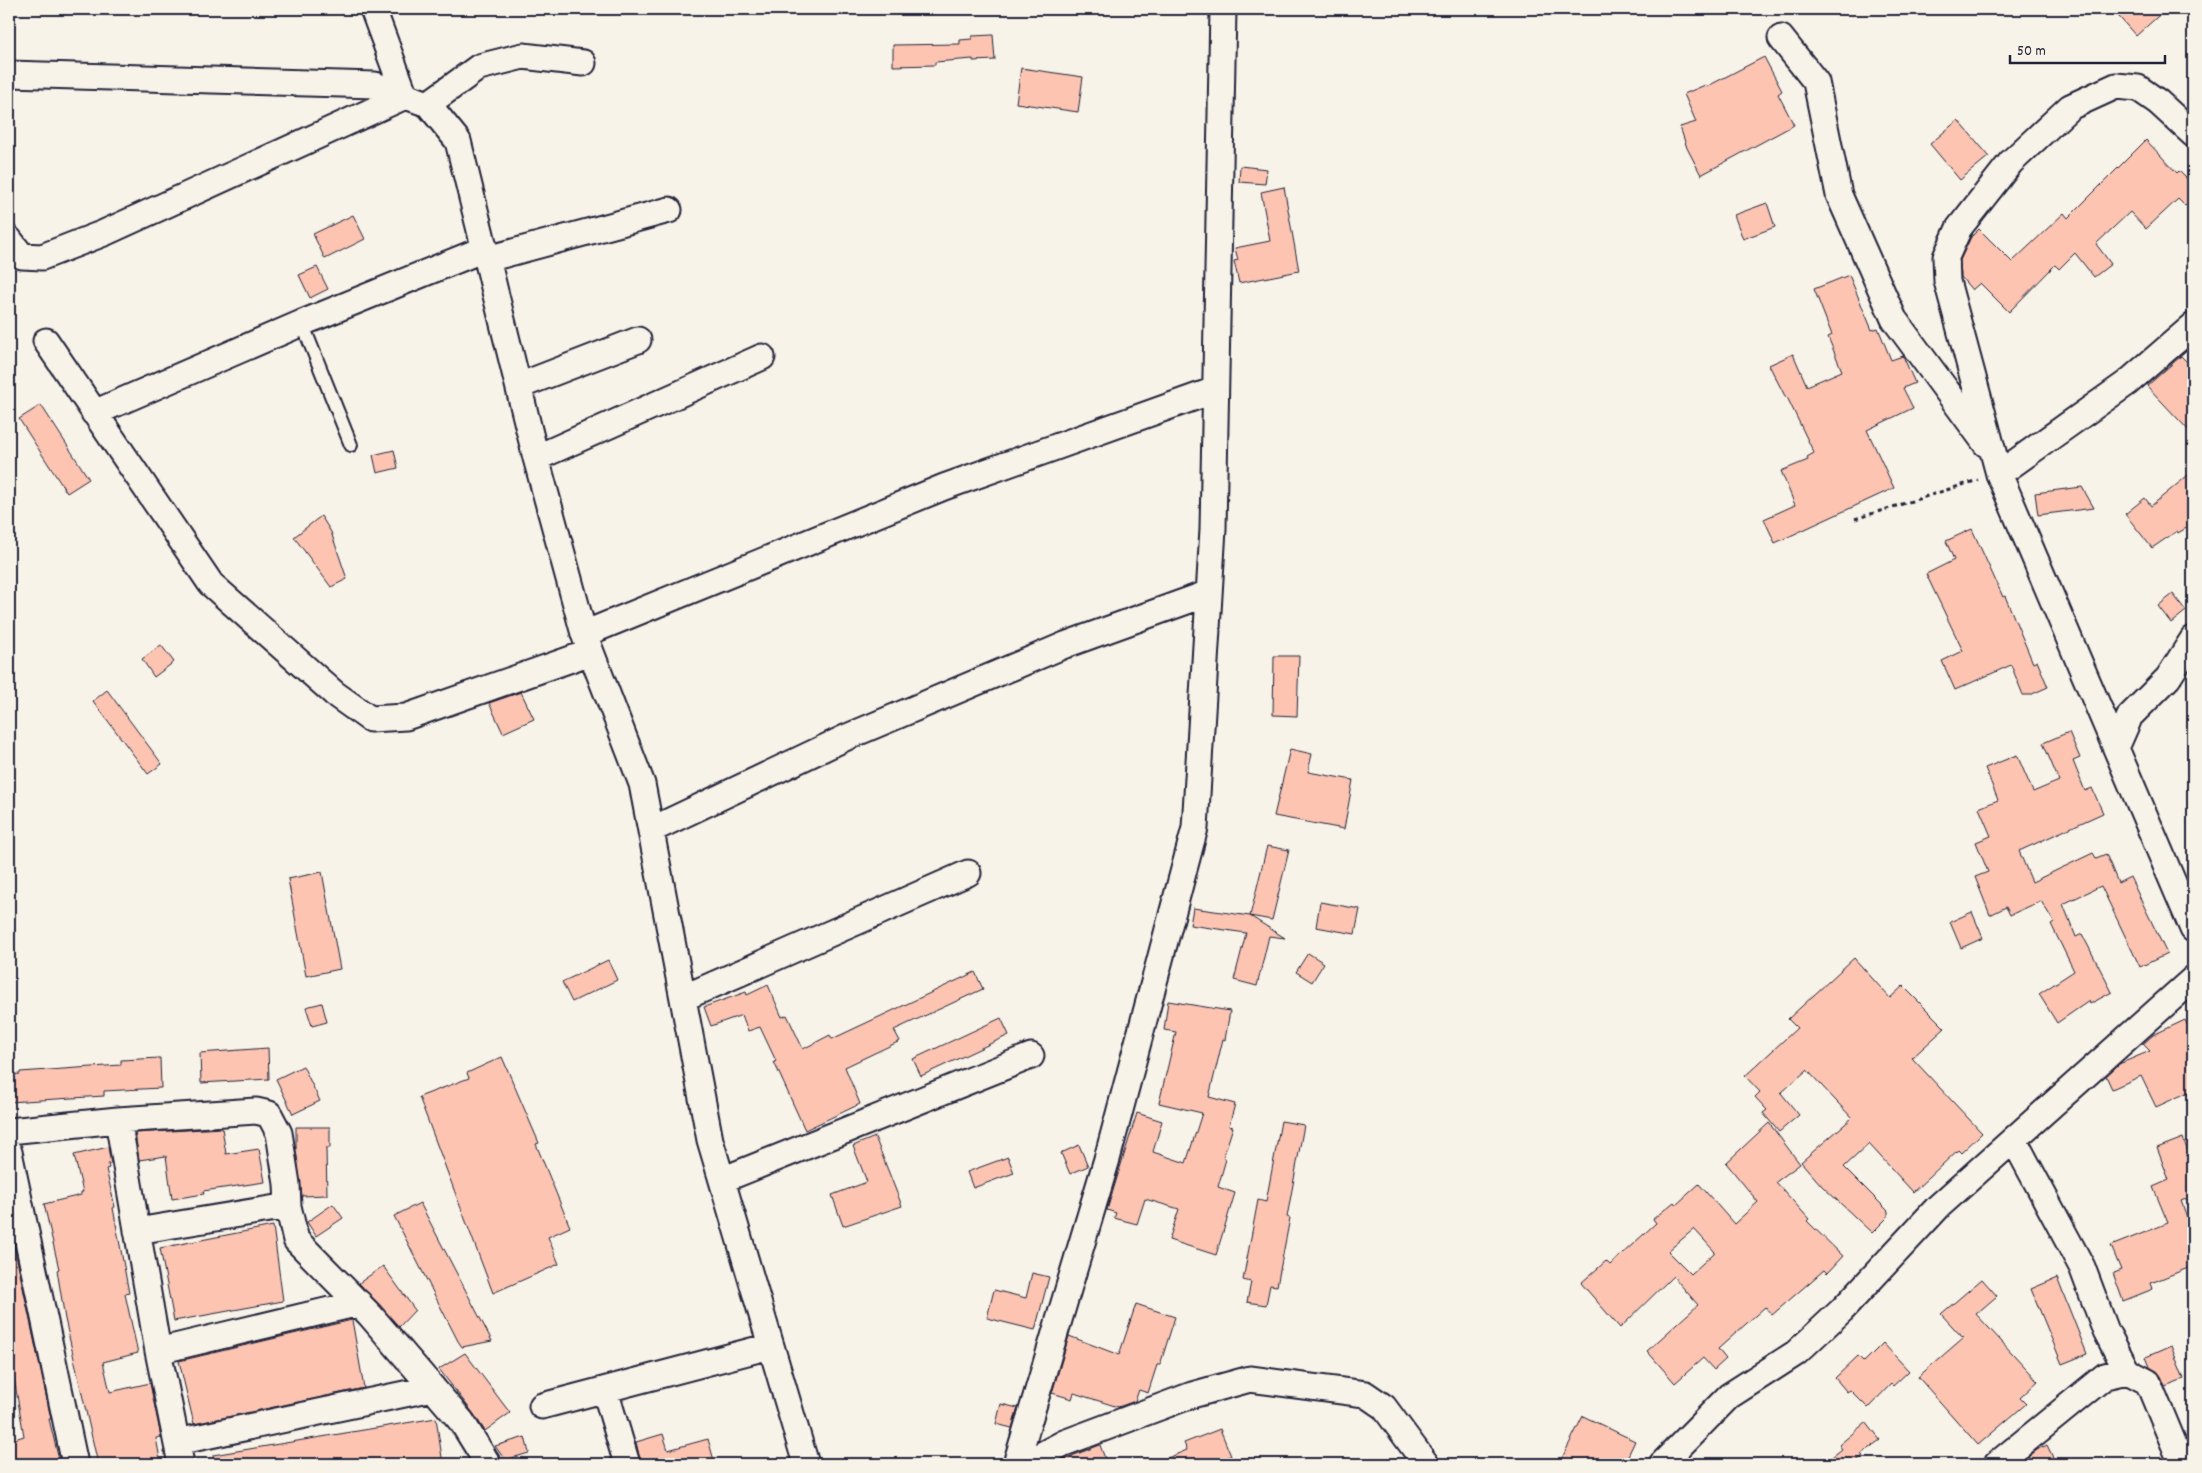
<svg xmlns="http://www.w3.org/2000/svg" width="2202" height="1473" font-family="Dekko,sans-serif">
  <rect width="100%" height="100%" fill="#f7f3e8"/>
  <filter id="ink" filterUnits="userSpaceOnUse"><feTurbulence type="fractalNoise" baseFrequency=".02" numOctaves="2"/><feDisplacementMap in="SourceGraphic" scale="10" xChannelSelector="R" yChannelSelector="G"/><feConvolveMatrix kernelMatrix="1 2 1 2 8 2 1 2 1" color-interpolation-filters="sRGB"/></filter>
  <g filter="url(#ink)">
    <!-- building -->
    <path fill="#fcc4b1" stroke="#22223b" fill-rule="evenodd" d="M2112,9H2166L2136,36Z
      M993,35L995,60L973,61V59L935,62V65L893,66V45L960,44V40L972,39V36Z
      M1764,57L1782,91L1778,94L1794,125L1701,175L1687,148L1680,127L1696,122L1684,94L1705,85L1706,87Z
      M1021,68L1083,77L1078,112L1016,103Z
      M1958,120L1989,156L1960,180L1930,144Z
      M2146,140L2177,173L2179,171L2193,185V198L2185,206L2178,199L2146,229L2130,212L2096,244L2111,264L2094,277L2075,253L2059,269L2055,265L2009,312L1980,283L1972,290L1961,277L1960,260L1971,237L1979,229L2012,262L2064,213L2068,218Z
      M1240,166L1267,169L1265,184L1239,182Z
      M1284,187L1299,271L1239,283L1234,261L1238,260L1235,248L1270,241L1261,192Z
      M1767,203L1775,227L1743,239L1734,215Z
      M353,215L365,239L325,259L313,234Z
      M317,267L328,289L310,298L299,275Z
      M1849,275L1872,330L1878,328L1891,360L1903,356L1915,383L1903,388L1913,408L1867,430L1894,488L1775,543L1764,519L1795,505L1781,471L1808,460L1807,457L1814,453L1787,397L1786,398L1769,365L1793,354L1807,386L1842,371L1828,337L1832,335L1814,289Z
      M2181,356L2193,368V435L2147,386Z
      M41,405L89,479L67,493L19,419Z
      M394,450L398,468L377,473L373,455Z
      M2193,471V524L2178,533L2177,531L2152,548L2125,514L2145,498L2151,506Z
      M2082,487L2094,508L2038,515L2035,493Z
      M321,516L331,532L347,579L331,587L294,537Z
      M1972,529L2003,597L2005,596L2033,663L2037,661L2048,687L2030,695H2023L2011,665L1955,690L1942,661L1963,651L1926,574L1954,560L1946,541Z
      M2173,594L2186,611L2171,623L2158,606Z
      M161,645L174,662L154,677L142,659Z
      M1274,656H1299L1297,716L1273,715Z
      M107,690L162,764L148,774L93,701Z
      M521,692L534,719L503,733L489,703Z
      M2069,732L2080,758L2073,761L2085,791L2092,788L2103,813L2019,851L2032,882L2093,853L2096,858L2106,854L2118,883L2130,877L2167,954L2140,967L2101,886L2063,904L2076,937L2082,934L2112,992L2090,1004L2089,1001L2057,1023L2039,994L2074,971L2051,924L2054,922L2041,901L2010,915L2006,907L1990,915L1975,877L1988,872L1976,842L1991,836L1979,808L1998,800L1985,768L2017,755L2033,792L2059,781L2043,743Z
      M1290,749L1312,754L1308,772L1353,780L1344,829L1274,816Z
      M1267,846L1289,850L1272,920L1250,916L1285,938L1269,936L1257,986L1234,980L1246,933L1190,925L1193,908L1250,916Z
      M322,872L340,969L306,976L288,879Z
      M1320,902L1360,909L1355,934L1316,927Z
      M1972,912L1983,938L1961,948L1950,922Z
      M1308,953L1324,963L1312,982L1296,972Z
      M1854,958L1890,998L1903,986L1945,1028L1912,1058L1982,1133L1961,1153L1958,1150L1913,1192L1869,1144L1844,1167L1888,1211V1217L1872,1233L1822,1186L1801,1162L1852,1118L1807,1070L1781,1093L1799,1115L1779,1132L1763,1113L1767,1110L1755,1097L1760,1092L1745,1076L1797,1028L1788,1019Z
      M608,960L617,980L572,1002L562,982Z
      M975,972L983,989L894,1030L900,1041L845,1067L860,1104L805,1130L774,1062L776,1061L760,1027L748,1031L742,1015L711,1026L704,1007L746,992L747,995L768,985L782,1017L787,1015L803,1049L830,1035L832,1039Z
      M1168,1001L1230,1011L1225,1040L1223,1039L1209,1097L1235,1104L1229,1126L1233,1127L1223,1158L1226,1159L1218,1187L1235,1193L1216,1255L1169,1240L1179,1209L1145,1199L1137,1224L1114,1218L1116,1213L1107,1210L1137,1113L1162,1121L1153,1152L1186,1163L1202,1113L1159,1103L1176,1032L1164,1030Z
      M322,1003L327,1022L312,1026L306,1007Z
      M1001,1018L1009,1035L921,1076L913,1059Z
      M2185,1020L2193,1037V1090L2156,1107L2141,1076L2112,1089L2106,1076L2119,1064L2150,1051L2143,1044L2153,1035Z
      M268,1048L269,1079L201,1083L200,1053Z
      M502,1057L539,1143L536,1144L570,1227L548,1237L559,1264L493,1293L419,1097L469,1078L467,1073Z
      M160,1058L161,1088L104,1091V1096L9,1102V1075L20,1074V1072L121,1065V1060Z
      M303,1066L320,1101L293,1114L276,1079Z
      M1281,1121L1304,1125L1287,1217L1290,1218L1277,1286L1270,1285L1266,1305L1247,1302L1251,1282L1243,1280L1258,1200L1266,1202Z
      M1769,1123L1800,1164L1776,1182L1809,1219L1807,1221L1843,1256L1827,1273L1824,1270L1772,1315L1765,1307L1718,1349L1726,1359L1714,1370L1703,1358L1675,1383L1647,1351L1698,1305L1673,1276L1620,1328L1581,1283L1606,1261L1610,1265L1656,1223L1653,1219L1674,1202L1676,1205L1699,1184L1734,1224L1758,1202L1726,1163ZM1694,1229L1715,1252L1691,1274L1668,1251Z
      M296,1127H330V1148H326L327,1195L302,1196L296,1151Z
      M222,1128L226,1154L259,1149L265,1182L203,1191L204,1194L172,1199L166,1156L139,1160L135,1133Z
      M875,1137L902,1206L843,1226L832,1195L867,1182L853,1146Z
      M2183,1138L2193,1166V1196L2181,1201L2193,1233V1266L2151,1283L2153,1289L2123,1301L2113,1273L2121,1270L2111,1246L2168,1223L2153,1187L2169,1180L2157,1148Z
      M1079,1145L1088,1166L1070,1174L1061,1153Z
      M108,1147L111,1164H108L109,1168L106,1169L115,1207L113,1208L129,1293L125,1294L138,1353L103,1362L110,1392L150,1383L161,1437L156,1438L161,1464H98L65,1319L57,1270L59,1269L44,1204L81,1195V1192H83L74,1155Z
      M1008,1157L1014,1173L973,1188L967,1172Z
      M420,1203L492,1341L462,1347L458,1341L394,1216Z
      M333,1204L343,1218L316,1236L307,1222Z
      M273,1226L283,1301L174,1321L160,1248Z
      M13,1241L51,1419H49L60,1464H9V1441L24,1436L9,1349V1242Z
      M383,1266L415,1310L399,1327L359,1283Z
      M1032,1273L1049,1277L1035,1330L987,1318L994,1290L1026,1298Z
      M2057,1278L2087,1354L2062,1364L2031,1289Z
      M1982,1279L1997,1296L1976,1314L2038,1381L2020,1398L2026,1404L1978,1445L1918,1377L1963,1338L1941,1314Z
      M1136,1304L1175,1317L1160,1365H1157L1148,1393L1139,1390L1135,1401L1118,1407L1074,1393L1072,1399L1052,1393L1069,1336L1119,1355Z
      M352,1320L364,1388L194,1424L179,1361Z
      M1883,1343L1909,1371L1893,1386L1891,1384L1868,1408L1850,1390L1847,1392L1835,1378L1858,1356L1864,1362Z
      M2171,1346L2184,1379L2165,1386L2161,1376L2150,1367L2146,1357Z
      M465,1353L510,1413L485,1431L473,1413L439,1369Z
      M1001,1404L1018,1408L1012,1428L996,1424Z
      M1583,1416L1635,1441L1624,1464H1559Z
      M436,1418L443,1464H214L213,1455Z
      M1866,1422L1880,1440L1861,1454L1863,1456L1852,1464H1823L1842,1449L1839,1445Z
      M1220,1429L1231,1456L1209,1464H1153L1187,1450L1184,1443Z
      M663,1434L668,1450L708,1439L715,1464H641L636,1442Z
      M525,1437L529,1453L505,1460L495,1446Z
      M1100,1445L1107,1464H1055L1064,1459Z
      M2047,1445L2056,1464H2019L2037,1450Z"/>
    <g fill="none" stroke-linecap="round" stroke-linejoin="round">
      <!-- service casing -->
      <g stroke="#22223b" stroke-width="16">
        <path id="service" d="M302,323L351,445"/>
      </g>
      <!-- minor casing -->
      <g stroke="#22223b" stroke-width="29">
        <path id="minor" d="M1781,38L1816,82L1839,195L1894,319L1986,444
          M9,74L375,85L428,104L458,141L536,458L584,634L642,784L710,1140L806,1464
          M428,104L479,67L523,56L583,63
          M2193,134L2158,102L2138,88L2116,86L2070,107L2011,162L1959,228L1946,257L1947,281L1999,474L2193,929
          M9,239L22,256L42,257L104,233L405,96L373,9
          M487,259L669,210
          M46,341L211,584L335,694L370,719L406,717L591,652
          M519,386L638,340
          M94,413L302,323L484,249
          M536,458L762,357
          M1999,474L2127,383L2193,326
          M584,634L944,487L1215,390
          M2116,748L2130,716L2168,678L2193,639
          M651,830L847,737L1065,645L1209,593
          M683,998L968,873
          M118,1120L158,1351L181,1464
          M9,1131L118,1120L256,1111L269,1114L279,1133L287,1184L288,1206L296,1240L370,1315L462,1422L488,1464
          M2014,1140L2082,1267L2106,1331L2127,1371
          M9,1152L75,1464
          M722,1180L1031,1056
          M137,1231L288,1206
          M158,1351L359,1303
          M605,1390L627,1464
          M542,1406L770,1346
          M177,1442L433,1388
          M1016,1464L1107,1159L1195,828L1213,529L1223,9
          M1024,1464L1064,1443L1192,1395L1250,1379L1365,1394L1384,1407L1426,1464
          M1662,1464L1729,1396L1796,1353L1842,1310L1939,1206L2193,979
          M1997,1464L2105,1376L2127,1371L2148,1382L2182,1464"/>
      </g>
      <!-- path -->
      <path stroke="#22223b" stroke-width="3" stroke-dasharray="4 4" stroke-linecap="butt" d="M1855,519L1978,480"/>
      <!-- service -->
      <use href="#service" stroke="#f7f3e8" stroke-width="12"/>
      <!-- minor -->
      <use href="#minor" stroke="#f7f3e8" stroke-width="25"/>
    </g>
  </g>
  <!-- margin -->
  <rect width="2202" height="1473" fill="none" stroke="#f7f3e8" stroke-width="30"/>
  <rect x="15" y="15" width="2172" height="1443" fill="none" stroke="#22223b" stroke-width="2" filter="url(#ink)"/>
  <!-- scale -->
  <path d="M2010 55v8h155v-8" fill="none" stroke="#22223b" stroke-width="2.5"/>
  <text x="2017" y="55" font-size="15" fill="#22223b" stroke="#f7f3e8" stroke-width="4" paint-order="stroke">50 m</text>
</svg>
